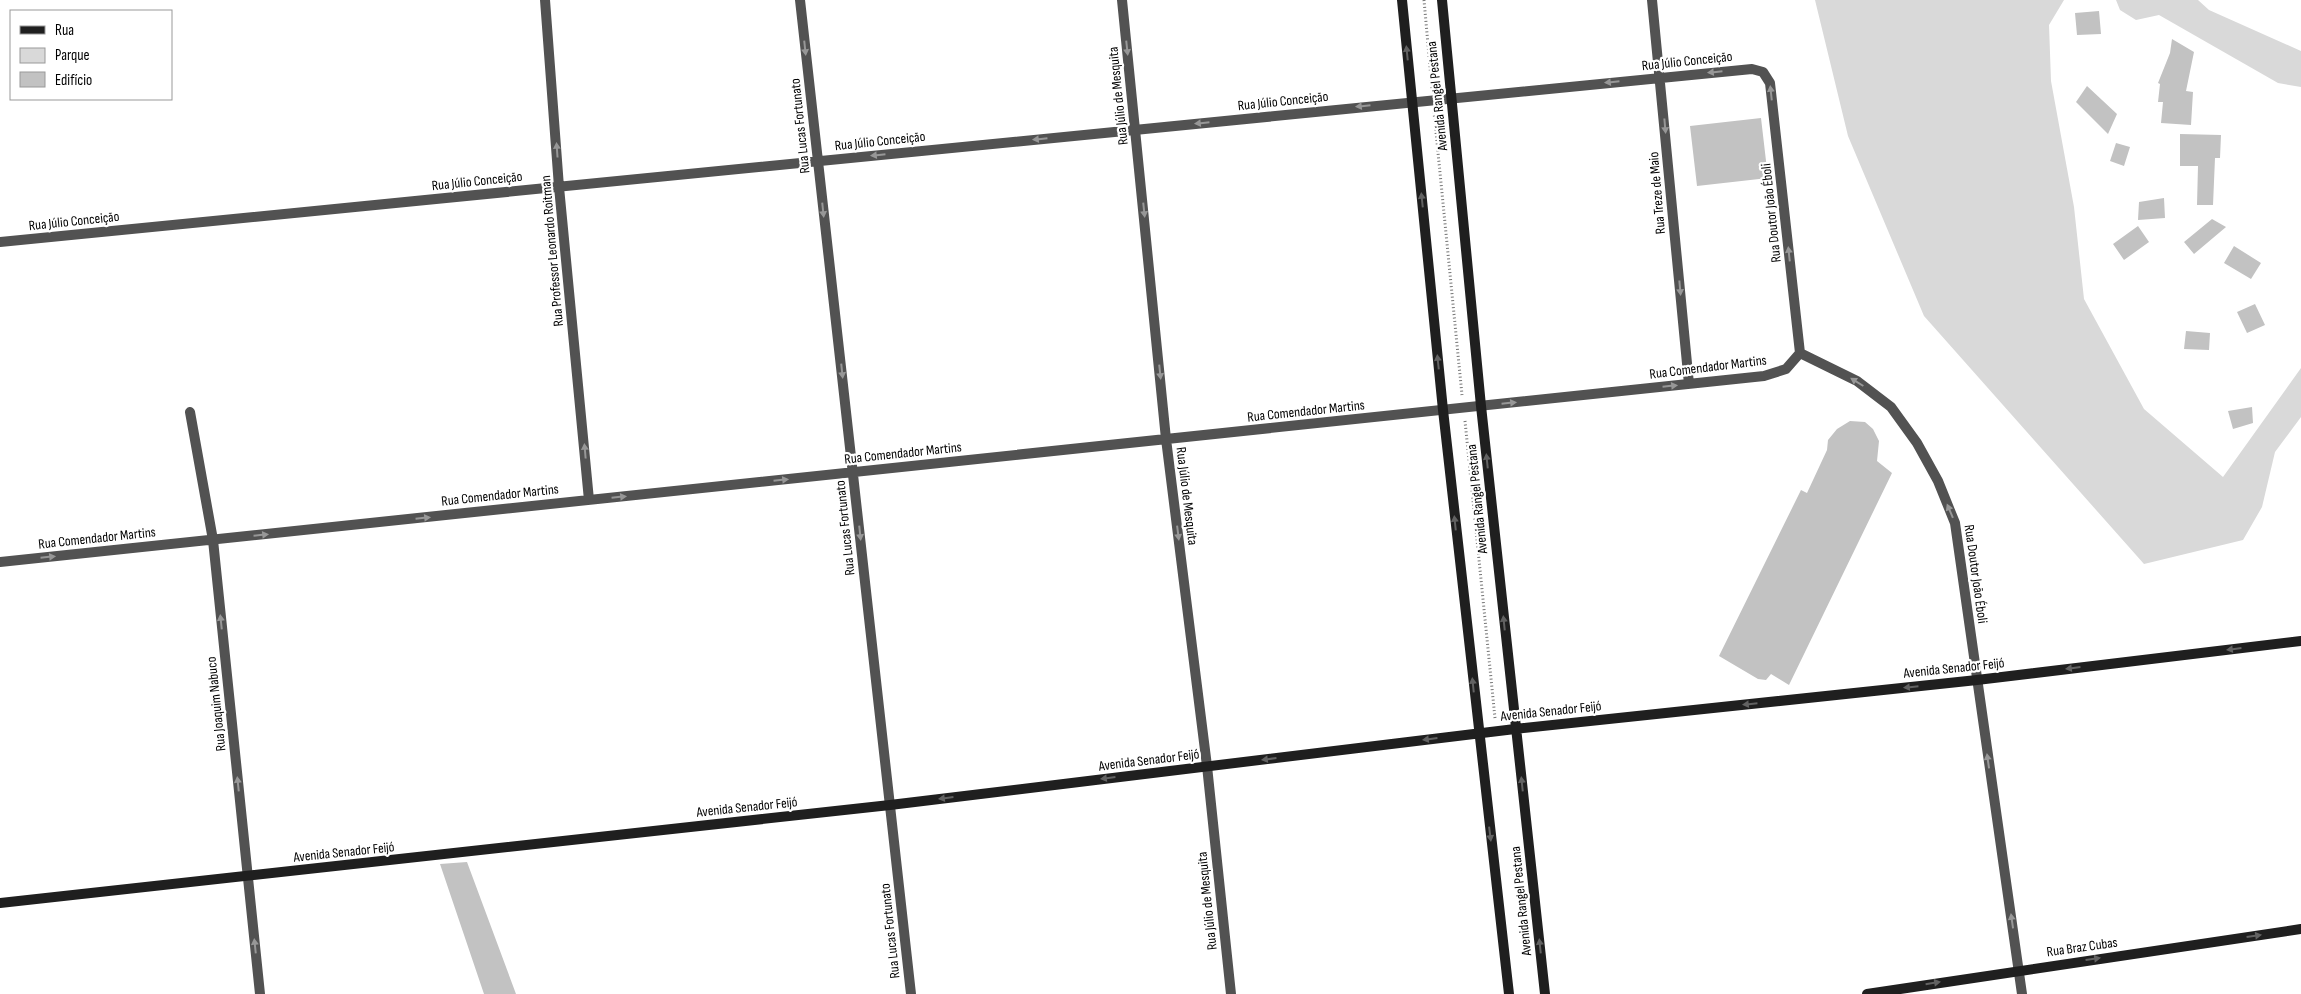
<svg xmlns="http://www.w3.org/2000/svg" width="2301" height="994" font-family="'Sofia Sans Condensed',sans-serif">
  <style>
    .green { fill: #d9d9d9 }
    .building { fill: #c2c2c2 }
    .lines { fill: none; stroke-linecap: round; stroke-linejoin: round }
    .path { stroke: #747474; stroke-width: 3; stroke-dasharray: 1 2.5; stroke-linecap: butt }
    .street { stroke: #525252; stroke-width: 10 }
    .secondary { stroke: #1f1f1f; stroke-width: 10 }
    .oneway { fill: #979797 }
    .oneway2 { fill: #626262 }
    .labels { text-anchor: middle; dominant-baseline: central; stroke-width: 4.5; stroke-linejoin: round; paint-order: stroke }
    .street-label { font-size: 14px; fill: #000; stroke: #fff }
  </style>
  <rect width="100%" height="100%" fill="#fff"/>
  <path class="green" d="M1815,0H2064L2049,25L2051,81L2074,207L2084,299L2144,409L2223,477L2301,368V417L2275,452L2262,507L2243,540L2144,564L1924,316L1848,136Z
    M2116,0H2198L2209,10L2301,51V87L2278,83L2159,15L2136,20L2120,10Z"/>
  <path class="building" d="M2099,11L2101,34L2077,35L2075,13Z
    M2172,39L2194,52L2186,91L2193,92L2191,125L2161,123L2163,102H2158L2160,84L2158,83L2170,53Z
    M2087,86L2117,114L2108,134L2076,102Z
    M1761,118L1768,178L1697,186L1690,126Z
    M2180,134L2221,135L2220,158H2215L2213,205H2197L2198,166H2180Z
    M2116,143L2130,147L2124,166L2110,161Z
    M2164,198L2165,218L2138,220L2139,202Z
    M2212,219L2226,227L2194,254L2184,242Z
    M2138,226L2149,242L2124,260L2113,244Z
    M2234,246L2261,263L2251,279L2224,263Z
    M2255,304L2265,325L2247,333L2237,312Z
    M2186,331L2210,333L2209,350L2184,349Z
    M2252,407L2253,423L2233,429L2228,411Z
    M1850,421L1865,422L1873,429L1879,441L1877,461L1892,473L1789,685L1771,674L1766,680L1758,679L1719,656L1801,490L1807,493L1827,450L1828,440L1837,429Z
    M467,862L516,994H484L440,864Z"/>
  <g class="lines">
    <path class="path" d="M1424,0L1432,89
      M1434,112L1462,395
      M1465,421L1495,718"/>
    <path class="street" d="M545,0L559,187L589,500
      M800,0L911,994
      M1122,0L1166,439L1207,766L1231,994
      M1652,0L1689,384
      M0,242L1752,69L1763,72L1770,83L1800,353L1857,381L1891,407L1917,443L1938,481L1955,523L2022,994
      M190,412L213,540L260,994
      M0,562L1764,376L1786,369L1800,353"/>
    <path class="secondary" d="M1402,0L1443,410L1509,994
      M1442,0L1481,406L1545,994
      M0,903L890,805L1515,729L1977,680L2301,641
      M1867,994L2301,929"/>
  </g>
  <defs><path id="oneway-solid" d="M-6-.8H1V-3.2L6.5 0L1 3.2V.8H-6Z" transform="scale(1.25)"/></defs>
  <g class="oneway">
    <use href="#oneway-solid" transform="translate(805 48) rotate(84)"/>
    <use href="#oneway-solid" transform="translate(1127 48) rotate(84)"/>
    <use href="#oneway-solid" transform="translate(1715 72) rotate(174)"/>
    <use href="#oneway-solid" transform="translate(1612 82) rotate(174)"/>
    <use href="#oneway-solid" transform="translate(1771 93) rotate(-96)"/>
    <use href="#oneway-solid" transform="translate(1363 106) rotate(174)"/>
    <use href="#oneway-solid" transform="translate(1202 123) rotate(174)"/>
    <use href="#oneway-solid" transform="translate(1665 126) rotate(85)"/>
    <use href="#oneway-solid" transform="translate(1040 139) rotate(174)"/>
    <use href="#oneway-solid" transform="translate(557 150) rotate(-94)"/>
    <use href="#oneway-solid" transform="translate(878 155) rotate(174)"/>
    <use href="#oneway-solid" transform="translate(823 210) rotate(84)"/>
    <use href="#oneway-solid" transform="translate(1144 210) rotate(84)"/>
    <use href="#oneway-solid" transform="translate(1789 254) rotate(-96)"/>
    <use href="#oneway-solid" transform="translate(1680 288) rotate(85)"/>
    <use href="#oneway-solid" transform="translate(842 371) rotate(84)"/>
    <use href="#oneway-solid" transform="translate(1160 372) rotate(84)"/>
    <use href="#oneway-solid" transform="translate(1857 382) rotate(-148)"/>
    <use href="#oneway-solid" transform="translate(1670 386) rotate(-6)"/>
    <use href="#oneway-solid" transform="translate(1509 403) rotate(-6)"/>
    <use href="#oneway-solid" transform="translate(585 451) rotate(-95)"/>
    <use href="#oneway-solid" transform="translate(781 480) rotate(-6)"/>
    <use href="#oneway-solid" transform="translate(619 497) rotate(-6)"/>
    <use href="#oneway-solid" transform="translate(1950 511) rotate(-113)"/>
    <use href="#oneway-solid" transform="translate(423 518) rotate(-6)"/>
    <use href="#oneway-solid" transform="translate(860 533) rotate(84)"/>
    <use href="#oneway-solid" transform="translate(1178 533) rotate(83)"/>
    <use href="#oneway-solid" transform="translate(261 535) rotate(-6)"/>
    <use href="#oneway-solid" transform="translate(48 557) rotate(-6)"/>
    <use href="#oneway-solid" transform="translate(221 622) rotate(-96)"/>
    <use href="#oneway-solid" transform="translate(1988 761) rotate(-98)"/>
    <use href="#oneway-solid" transform="translate(238 784) rotate(-96)"/>
    <use href="#oneway-solid" transform="translate(2012 921) rotate(-98)"/>
    <use href="#oneway-solid" transform="translate(255 946) rotate(-96)"/>
  </g>
  <g class="oneway2">
    <use href="#oneway-solid" transform="translate(1407 53) rotate(-96)"/>
    <use href="#oneway-solid" transform="translate(1422 200) rotate(-96)"/>
    <use href="#oneway-solid" transform="translate(1438 362) rotate(-96)"/>
    <use href="#oneway-solid" transform="translate(1487 461) rotate(-96)"/>
    <use href="#oneway-solid" transform="translate(1455 523) rotate(-96)"/>
    <use href="#oneway-solid" transform="translate(1504 623) rotate(-96)"/>
    <use href="#oneway-solid" transform="translate(2234 649) rotate(173)"/>
    <use href="#oneway-solid" transform="translate(2073 668) rotate(173)"/>
    <use href="#oneway-solid" transform="translate(1473 685) rotate(-96)"/>
    <use href="#oneway-solid" transform="translate(1911 687) rotate(174)"/>
    <use href="#oneway-solid" transform="translate(1750 704) rotate(174)"/>
    <use href="#oneway-solid" transform="translate(1430 739) rotate(173)"/>
    <use href="#oneway-solid" transform="translate(1269 759) rotate(173)"/>
    <use href="#oneway-solid" transform="translate(1108 778) rotate(173)"/>
    <use href="#oneway-solid" transform="translate(1522 784) rotate(-96)"/>
    <use href="#oneway-solid" transform="translate(946 798) rotate(173)"/>
    <use href="#oneway-solid" transform="translate(1490 834) rotate(83)"/>
    <use href="#oneway-solid" transform="translate(2254 936) rotate(-8)"/>
    <use href="#oneway-solid" transform="translate(1540 946) rotate(-96)"/>
    <use href="#oneway-solid" transform="translate(2093 959) rotate(-8)"/>
    <use href="#oneway-solid" transform="translate(1933 983) rotate(-9)"/>
  </g>
  <g class="labels">
    <g class="street-label">
      <text transform="translate(1687 61) rotate(-6)">Rua Júlio Conceição</text>
      <text transform="translate(1118 96) rotate(-96)">Rua Júlio de Mesquita</text>
      <text transform="translate(1437 96) rotate(-96)">Avenida Rangel Pestana</text>
      <text transform="translate(1283 101) rotate(-6)">Rua Júlio Conceição</text>
      <text transform="translate(800 126) rotate(-96)">Rua Lucas Fortunato</text>
      <text transform="translate(880 141) rotate(-6)">Rua Júlio Conceição</text>
      <text transform="translate(477 181) rotate(-6)">Rua Júlio Conceição</text>
      <text transform="translate(1657 193) rotate(-95)">Rua Treze de Maio</text>
      <text transform="translate(1771 213) rotate(-96)">Rua Doutor João Éboli</text>
      <text transform="translate(74 221) rotate(-6)">Rua Júlio Conceição</text>
      <text transform="translate(552 251) rotate(-95)">Rua Professor Leonardo Roitman</text>
      <text transform="translate(1708 367) rotate(-7)">Rua Comendador Martins</text>
      <text transform="translate(1306 411) rotate(-6)">Rua Comendador Martins</text>
      <text transform="translate(903 453) rotate(-6)">Rua Comendador Martins</text>
      <text transform="translate(500 495) rotate(-6)">Rua Comendador Martins</text>
      <text transform="translate(1187 496) rotate(83)">Rua Júlio de Mesquita</text>
      <text transform="translate(1477 499) rotate(-96)">Avenida Rangel Pestana</text>
      <text transform="translate(845 528) rotate(-96)">Rua Lucas Fortunato</text>
      <text transform="translate(97 538) rotate(-6)">Rua Comendador Martins</text>
      <text transform="translate(1976 574) rotate(82)">Rua Doutor João Éboli</text>
      <text transform="translate(1954 668) rotate(-6)">Avenida Senador Feijó</text>
      <text transform="translate(216 704) rotate(-96)">Rua Joaquim Nabuco</text>
      <text transform="translate(1551 711) rotate(-6)">Avenida Senador Feijó</text>
      <text transform="translate(1149 760) rotate(-7)">Avenida Senador Feijó</text>
      <text transform="translate(747 807) rotate(-6)">Avenida Senador Feijó</text>
      <text transform="translate(344 852) rotate(-6)">Avenida Senador Feijó</text>
      <text transform="translate(1207 901) rotate(-96)">Rua Júlio de Mesquita</text>
      <text transform="translate(1521 901) rotate(-96)">Avenida Rangel Pestana</text>
      <text transform="translate(890 931) rotate(-96)">Rua Lucas Fortunato</text>
      <text transform="translate(2082 947) rotate(-8)">Rua Braz Cubas</text>
    </g>
  </g>
  <rect x="10" y="10" width="162" height="90" fill="#ffffff" stroke="#999999"/>
  <rect x="20" y="26" width="25" height="8" fill="#1f1f1f" stroke="#999999"/>
  <text x="55" y="35" font-size="15" fill="#000000">Rua</text>
  <rect x="20" y="48" width="25" height="15" fill="#d9d9d9" stroke="#999999"/>
  <text x="55" y="60" font-size="15" fill="#000000">Parque</text>
  <rect x="20" y="72" width="25" height="15" fill="#c2c2c2" stroke="#999999"/>
  <text x="55" y="85" font-size="15" fill="#000000">Edifício</text>
</svg>
